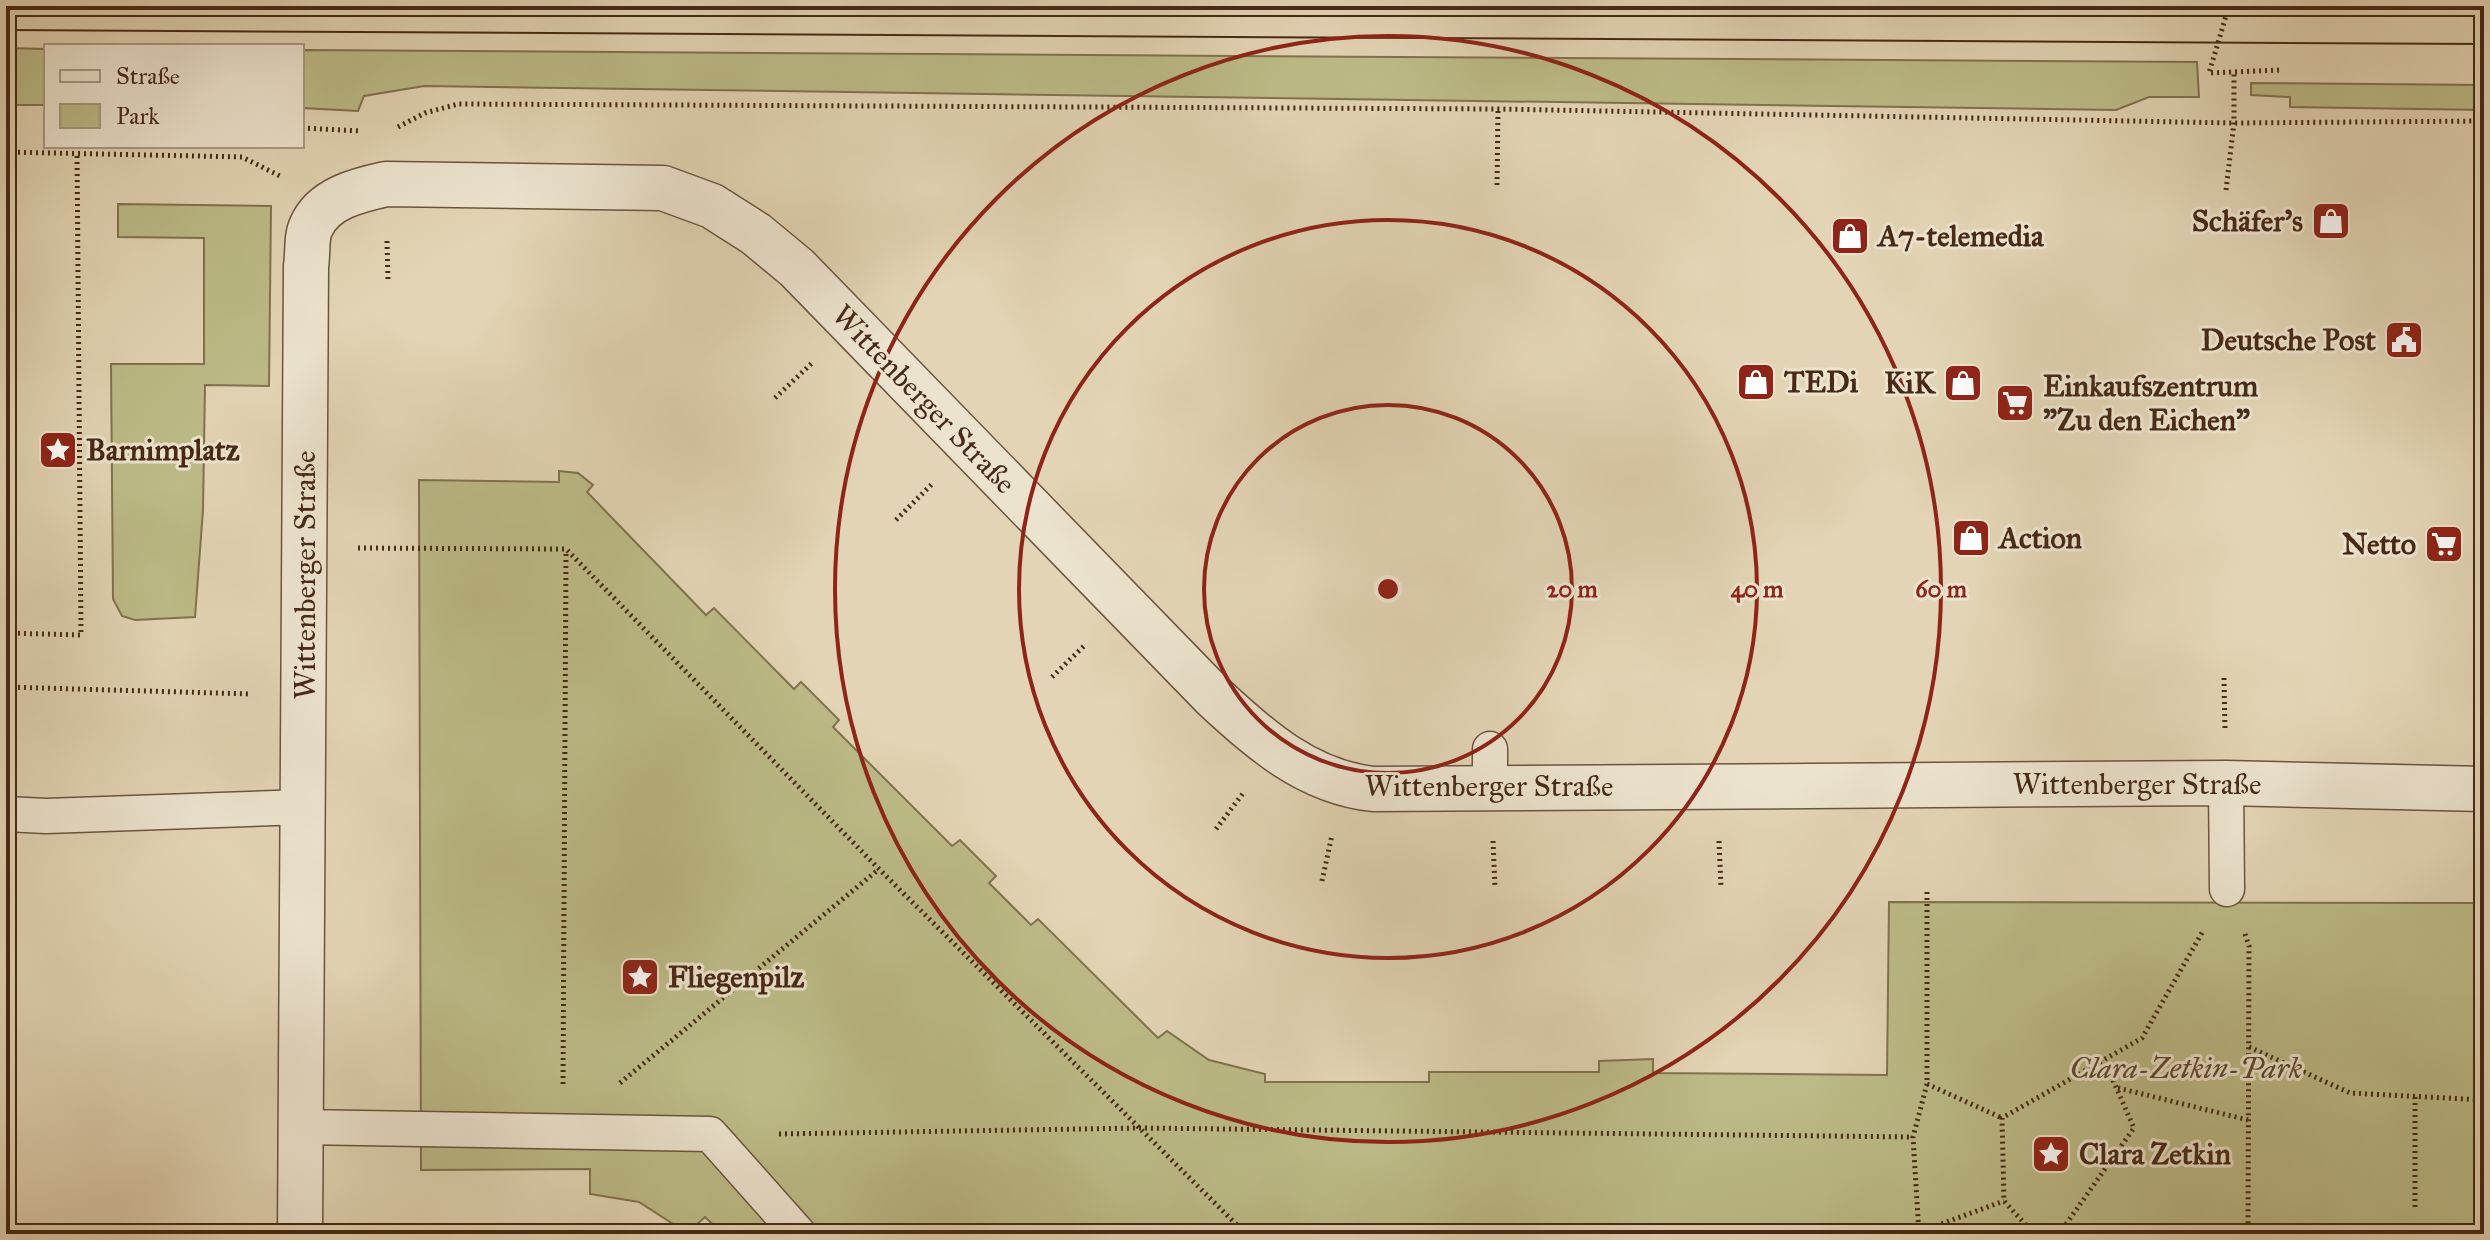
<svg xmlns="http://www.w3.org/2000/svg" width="2490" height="1240" font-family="'IM FELL Great Primer',serif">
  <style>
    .green { fill: #bcbb87; stroke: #82724e; stroke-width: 2 }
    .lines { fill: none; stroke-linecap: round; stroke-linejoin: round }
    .lane-casing { stroke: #6e543e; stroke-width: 37 }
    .street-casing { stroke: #6e543e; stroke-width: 47 }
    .path { stroke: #472916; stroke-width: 5; stroke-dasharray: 2 4; stroke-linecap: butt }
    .lane { stroke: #ece3ce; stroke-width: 34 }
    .street { stroke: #ece3ce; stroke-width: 44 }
    .tram { stroke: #472916; stroke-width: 2 }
    .ring { fill: none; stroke: #8f2418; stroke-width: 4 }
    .labels { text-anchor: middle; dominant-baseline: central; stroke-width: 6; stroke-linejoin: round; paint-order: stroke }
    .poi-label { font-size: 30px; font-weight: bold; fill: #472916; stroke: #ece3ce; text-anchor: start }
    .street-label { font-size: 30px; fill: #472916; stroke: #ece3ce }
    .park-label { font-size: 30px; font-style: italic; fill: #5e462d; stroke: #ece3ce }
    .centre { fill: #8f2418; stroke: #ece3ce; stroke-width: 4 }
    .ring-label { font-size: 24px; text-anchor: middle; font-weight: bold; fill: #8f2418; stroke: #ece3ce; stroke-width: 6; stroke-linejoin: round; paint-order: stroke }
  </style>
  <rect width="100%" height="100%" fill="#e2d4b4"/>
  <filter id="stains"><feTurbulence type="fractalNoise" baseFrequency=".0025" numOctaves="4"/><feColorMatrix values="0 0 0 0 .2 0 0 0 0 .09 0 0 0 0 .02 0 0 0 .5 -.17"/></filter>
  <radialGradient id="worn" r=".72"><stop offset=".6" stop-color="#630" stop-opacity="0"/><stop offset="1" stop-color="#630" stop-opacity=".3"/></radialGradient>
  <path class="green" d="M6,48L46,49V105H6Z
    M302,50L2197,62L2199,97H2149L2116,110L424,86L364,96L358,111L302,108Z
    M2251,83L2484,85V110L2290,107V97L2251,95Z
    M118,204L271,206L269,386L205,385L203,510L195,617L135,620L122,616L113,599L111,364H204V238L118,237Z
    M559,471L578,473L593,485L587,492L706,615L714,608L794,689L801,682L839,720L833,727L952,846L960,840L996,876L989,883L1031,925L1038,919L1158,1038L1167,1031L1209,1060L1265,1074V1082H1429V1072H1599V1061L1653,1059V1073L1887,1075L1889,902L2484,903V1234H723L705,1217L687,1233L639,1202L590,1194V1169L421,1170L419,480L559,482Z"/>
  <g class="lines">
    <defs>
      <path id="lane" d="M2226,783L2227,889
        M1490,786V749
        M6,814L46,816L303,807
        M301,1127L710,1134L799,1234"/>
      <path id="street" d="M300,1234L306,266C308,255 306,237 311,227C323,198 359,190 386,184L663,188L712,206L756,234L797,268L1214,697C1260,740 1308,782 1373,789L2226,783L2484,789"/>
    </defs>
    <use href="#lane" class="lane-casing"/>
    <use href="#street" class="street-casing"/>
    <path class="path" d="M2229,6L2209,73L2282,70
      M398,127L425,113L458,104L1498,109L2234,123L2484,121
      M302,128L361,131
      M6,152L242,157L280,176
      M1497,185L1498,109
      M2226,190L2234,123V72
      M387,241L388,280
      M775,398L812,363
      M896,520L932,484
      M358,548L566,549L879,869L1246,1234
      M6,633L81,635L77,153
      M1052,677L1086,644
      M2224,678L2225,729
      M6,687L251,694
      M1216,829L1244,792
      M1493,841L1495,888
      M1719,841L1721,888
      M1322,881L1332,835
      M2245,934L2249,946L2248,1234
      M2249,1047L2350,1093L2484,1100
      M620,1083L879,869
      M563,1084L566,550
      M1927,1084L2002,1118
      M2118,1088L2248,1120
      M2415,1097V1208
      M779,1134L1139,1128L1913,1137
      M1919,1232L2004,1201
      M1919,1234L1913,1137L1927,1084V889
      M2034,1234L2004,1201L2002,1118L2142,1038L2203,931
      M2059,1234L2134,1128L2104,1060"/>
    <use href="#lane" class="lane"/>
    <use href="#street" class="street"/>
    <path class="tram" d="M1890,6L2484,8
      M6,30L2484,44"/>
  </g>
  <g class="ring">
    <circle cx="1388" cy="589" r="184"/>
    <circle cx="1388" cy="589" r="369"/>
    <circle cx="1388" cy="589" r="553"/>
  </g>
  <defs>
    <symbol id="shop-square" viewBox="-11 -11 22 22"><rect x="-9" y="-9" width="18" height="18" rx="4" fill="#8f2418" stroke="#ece3ce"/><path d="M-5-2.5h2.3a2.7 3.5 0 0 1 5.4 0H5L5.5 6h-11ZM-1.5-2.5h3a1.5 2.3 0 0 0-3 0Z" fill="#fff"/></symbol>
    <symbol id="civic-square" viewBox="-11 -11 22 22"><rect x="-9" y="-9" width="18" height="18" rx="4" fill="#8f2418" stroke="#ece3ce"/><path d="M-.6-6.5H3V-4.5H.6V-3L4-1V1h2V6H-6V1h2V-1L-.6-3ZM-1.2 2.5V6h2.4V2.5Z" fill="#fff"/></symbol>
    <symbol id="supermarket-square" viewBox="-11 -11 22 22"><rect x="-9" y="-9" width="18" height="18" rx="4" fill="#8f2418" stroke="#ece3ce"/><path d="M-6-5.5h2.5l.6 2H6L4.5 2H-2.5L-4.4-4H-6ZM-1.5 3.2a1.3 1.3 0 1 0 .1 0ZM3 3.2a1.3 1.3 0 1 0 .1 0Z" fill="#fff"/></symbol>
    <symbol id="sight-square" viewBox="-11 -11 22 22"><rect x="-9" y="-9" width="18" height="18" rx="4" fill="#8f2418" stroke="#ece3ce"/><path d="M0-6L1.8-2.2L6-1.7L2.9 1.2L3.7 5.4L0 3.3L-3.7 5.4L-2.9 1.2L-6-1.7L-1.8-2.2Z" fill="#fff"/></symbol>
  </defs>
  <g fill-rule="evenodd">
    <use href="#shop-square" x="2309" y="199" width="44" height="44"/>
    <use href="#shop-square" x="1828" y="214" width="44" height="44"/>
    <use href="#civic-square" x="2382" y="318" width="44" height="44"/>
    <use href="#shop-square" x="1734" y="360" width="44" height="44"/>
    <use href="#shop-square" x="1941" y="361" width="44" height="44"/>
    <use href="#supermarket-square" x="1993" y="381" width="44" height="44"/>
    <use href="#sight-square" x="36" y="428" width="44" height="44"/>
    <use href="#shop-square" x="1949" y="516" width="44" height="44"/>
    <use href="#supermarket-square" x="2422" y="522" width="44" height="44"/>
    <use href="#sight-square" x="618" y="955" width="44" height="44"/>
    <use href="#sight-square" x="2029" y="1132" width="44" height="44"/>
  </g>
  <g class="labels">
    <g class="poi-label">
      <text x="2303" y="221" text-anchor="end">Schäfer's</text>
      <text x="1878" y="236">A7-telemedia</text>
      <text x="2376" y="340" text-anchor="end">Deutsche Post</text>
      <text x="1784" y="382">TEDi</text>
      <text x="1935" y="383" text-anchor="end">KiK</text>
      <text x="2043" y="386">Einkaufszentrum<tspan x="2043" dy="34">"Zu den Eichen"</tspan></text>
      <text x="86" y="450">Barnimplatz</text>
      <text x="1999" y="538">Action</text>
      <text x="2416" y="544" text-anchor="end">Netto</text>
      <text x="668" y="977">Fliegenpilz</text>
      <text x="2079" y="1154">Clara Zetkin</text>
    </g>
    <g class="street-label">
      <text transform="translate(924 399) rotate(46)">Wittenberger Straße</text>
      <text transform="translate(305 575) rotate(-90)">Wittenberger Straße</text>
      <text x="2137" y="784">Wittenberger Straße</text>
      <text x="1489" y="786">Wittenberger Straße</text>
    </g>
    <g class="park-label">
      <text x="2186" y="1068">Clara-Zetkin-Park</text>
    </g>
  </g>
  <circle cx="1388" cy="589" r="12" class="centre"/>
  <g class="ring-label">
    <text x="1572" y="597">20 m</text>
    <text x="1757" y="597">40 m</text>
    <text x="1941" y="597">60 m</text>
  </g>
  <rect width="2490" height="1240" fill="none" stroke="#e2d4b4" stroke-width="32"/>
  <rect x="8" y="8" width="2474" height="1224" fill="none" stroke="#472916" stroke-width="4"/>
  <rect x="16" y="16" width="2458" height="1208" fill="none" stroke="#472916" stroke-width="2"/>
  <rect x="44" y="44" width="260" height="104" fill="#ece3ce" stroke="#aa9984" stroke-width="2"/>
  <rect x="60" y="70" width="40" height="12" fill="#ece3ce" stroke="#aa9984" stroke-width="2"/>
  <text x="116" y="84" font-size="24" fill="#472916">Straße</text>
  <rect x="60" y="104" width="40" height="24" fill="#bcbb87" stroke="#aa9984" stroke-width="2"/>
  <text x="116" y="124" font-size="24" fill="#472916">Park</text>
  <rect width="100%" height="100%" filter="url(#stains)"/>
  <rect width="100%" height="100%" fill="url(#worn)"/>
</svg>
